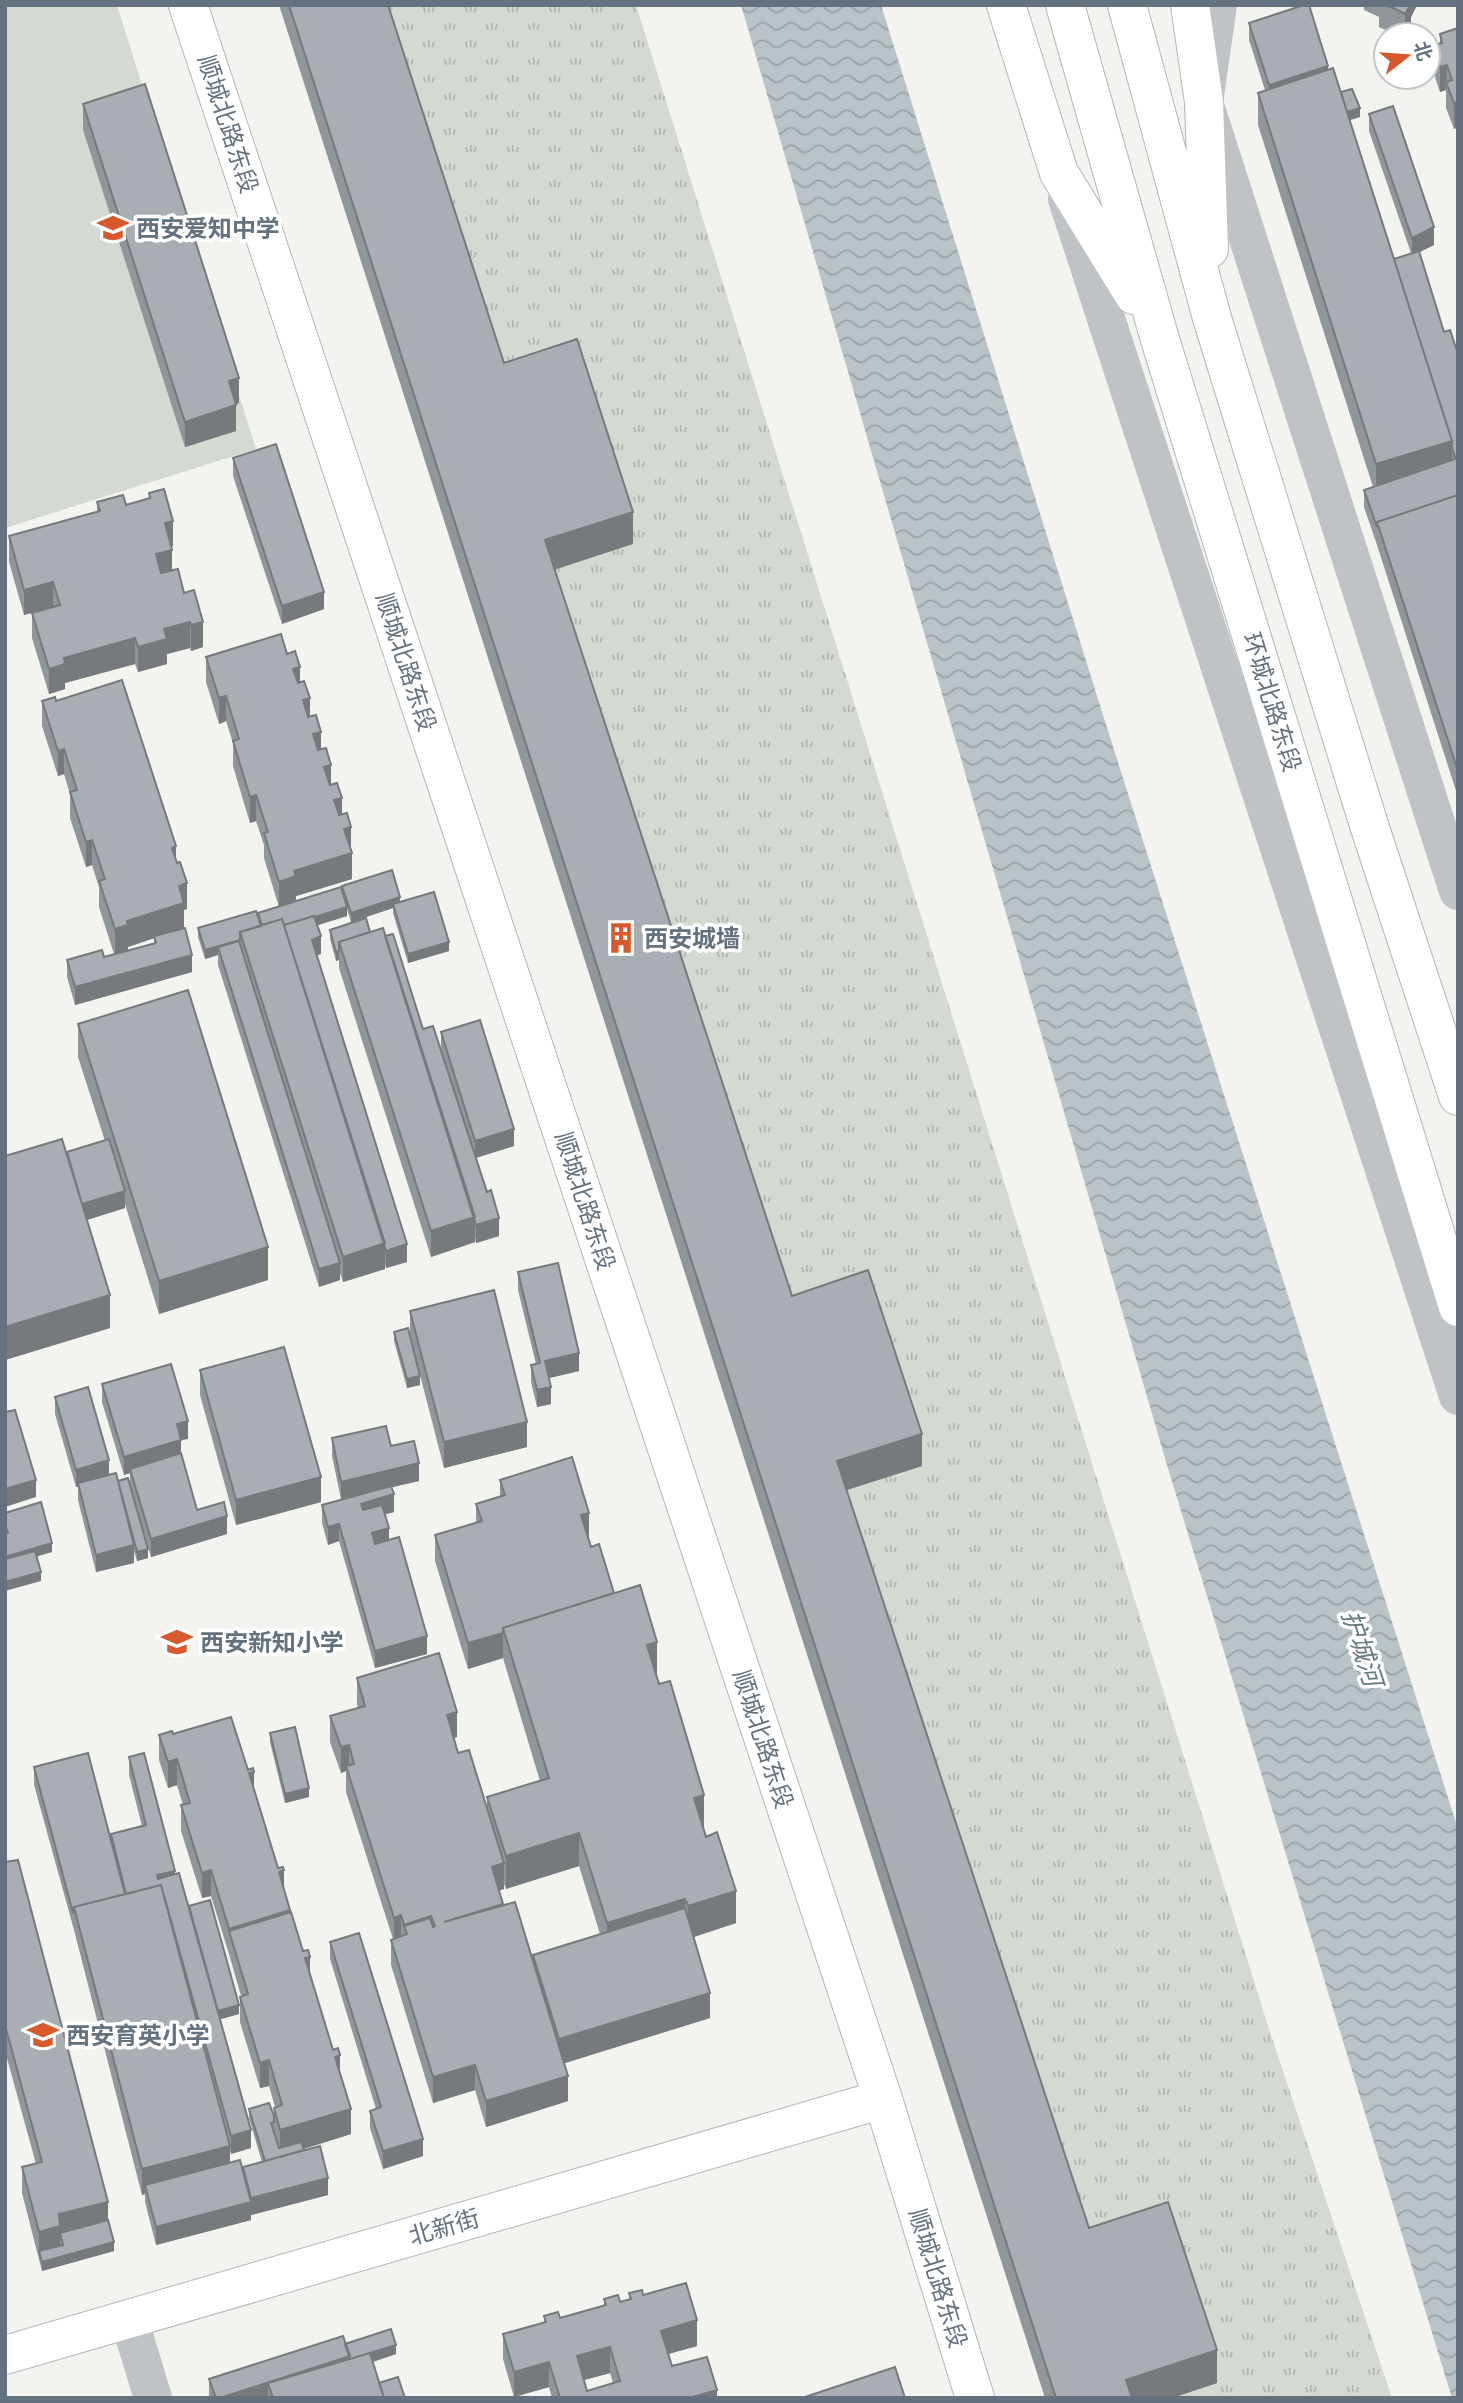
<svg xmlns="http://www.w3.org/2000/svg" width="1463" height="2403" font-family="'DM Sans','Noto Sans SC',sans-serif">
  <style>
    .grass { fill: #d4dad1 }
    .park { fill: url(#park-tufts) }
    .water { fill: url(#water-waves) }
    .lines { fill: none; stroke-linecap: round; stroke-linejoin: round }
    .secondary-casing { stroke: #b2b6ba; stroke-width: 40 }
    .primary-casing { stroke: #b2b6b9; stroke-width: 40 }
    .street { stroke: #bfc3c6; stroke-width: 38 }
    .secondary { stroke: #fff; stroke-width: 38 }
    .primary { stroke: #fff; stroke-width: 38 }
    .wall { fill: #90969a; fill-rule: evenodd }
    .shaded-wall { fill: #767a7d }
    .building { fill: #a8aeb3; stroke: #767a7d; stroke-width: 2; fill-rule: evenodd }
    .labels { text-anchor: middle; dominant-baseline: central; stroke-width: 7; stroke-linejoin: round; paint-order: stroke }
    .street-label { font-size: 24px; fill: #64727f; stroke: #fff }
    .poi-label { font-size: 24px; font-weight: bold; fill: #64727f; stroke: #fff; text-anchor: start }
    .water-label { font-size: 26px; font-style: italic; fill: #657a83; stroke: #fff }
  </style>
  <defs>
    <pattern id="park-tufts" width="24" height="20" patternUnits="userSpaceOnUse" patternTransform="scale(1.75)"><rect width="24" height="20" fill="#d4dad1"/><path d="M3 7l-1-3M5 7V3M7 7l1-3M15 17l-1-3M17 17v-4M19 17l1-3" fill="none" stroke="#b0b5af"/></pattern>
    <pattern id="water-waves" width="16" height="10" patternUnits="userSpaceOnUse" patternTransform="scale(1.75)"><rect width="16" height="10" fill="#b9c3c8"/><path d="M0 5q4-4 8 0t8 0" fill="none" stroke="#9aa3a8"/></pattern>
  </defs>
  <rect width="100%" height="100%" fill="#f3f4f0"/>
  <path class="grass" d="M5,5H117L256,449L5,528Z"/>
  <path class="park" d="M378,5H636L1269,2029L1392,2398H1172L1216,2383L1089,2260L837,1493L922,1466L792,1328L545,573L633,544L504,396Z"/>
  <path class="water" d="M741,5H881L1108,731L1458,1829V2398H1452L1167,1465Z"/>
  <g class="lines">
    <defs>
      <path id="secondary" d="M188,5L883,2099L975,2398
        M5,2355L883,2099"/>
      <path id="primary" d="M1006,5L1059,173L1134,295
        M1065,5L1159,336L1458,1307
        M1127,5L1212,318L1369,825L1458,1096
        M1190,5L1204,102L1209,249"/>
    </defs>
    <use href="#secondary" class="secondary-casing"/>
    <use href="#primary" class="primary-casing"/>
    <path class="street" d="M1218,5L1204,102L1458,891
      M1067,199L1458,1396
      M129,2319L153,2398"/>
    <use href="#secondary" class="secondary"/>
    <use href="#primary" class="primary"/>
  </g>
  <path class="wall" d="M279,5H388L504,363L633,544L554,569L792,1296L922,1466L847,1490L1089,2228L1217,2383L1172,2398H1045Z
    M1364,5H1417L1411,17V27L1408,35H1396L1379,27V17L1364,10Z
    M1249,23L1328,70L1341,92L1360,117L1350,120L1394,259L1411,253L1369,131V114L1434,245L1419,252L1444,332L1458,354V797L1377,545L1364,507V490L1373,487L1258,125V93L1265,90L1249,40Z
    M1458,28V127L1454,129L1446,108V90L1440,92L1433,71V45L1440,43V34Z
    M83,104L239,403L236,404V431L185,447L83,130Z
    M233,458L324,609L282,624L233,476Z
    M149,493L173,546L171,547L172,570L184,593L203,647L191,651L190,648L167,654V664L138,672L135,664L65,683V689L49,694L32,638V613L24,615L9,562V536L97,512V502L126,505L149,498Z
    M287,654L300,682L331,785L342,814L351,852L352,879L296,896V901L342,891V886L400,902L449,951L408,963L393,913V908L351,922L347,909V916L318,925L321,954L317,955L407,1262L386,1268L385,1264V1269L343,1282L340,1273V1280L319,1287L218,965V955L205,959L198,937V928L258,918V913L279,907L264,858V845L256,821L250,823L233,766V743L226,721L219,724L206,682V657Z
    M42,701H56L176,860L187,909L184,910V928L192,972L75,1005L67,977V960L104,957L114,954L99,907V887L92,865L86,867L70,818V794L64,774L58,776L42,726ZM154,938V943L128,950V947Z
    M330,930L370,932L385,936L423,1029L441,1049V1032L514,1146L476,1158L499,1236L476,1243L475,1237V1242L431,1257L339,968V960L336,961L330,939Z
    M78,1024L268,1280L159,1314L125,1204V1208L87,1220L110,1328L5,1360V1156L67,1152L105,1141L78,1057Z
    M518,1272L579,1371L549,1378L551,1404L537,1407L531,1382V1365L536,1364L518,1290Z
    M410,1311L527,1447L444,1468L410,1336Z
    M394,1332L420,1385L407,1388L394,1341Z
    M200,1370L321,1502L236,1525L200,1395Z
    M102,1384L188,1439L181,1440V1456L197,1510L227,1534L151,1557L143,1529L148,1558L137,1561L134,1551V1563L96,1572L78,1500V1487H76L55,1414V1397L109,1475L118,1481L130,1483V1473L124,1475L102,1402Z
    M332,1438L391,1446L419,1481L392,1487L394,1512L385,1514L389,1540L427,1654L375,1668L339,1541L328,1545L322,1523V1505L341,1499L332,1456Z
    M500,1480L589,1538L588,1539L591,1547L614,1593L657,1674H656L704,1828H703L736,1923L693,1937L710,2018L564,2063L568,2101L486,2127L475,2090L433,2103L391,1965V1940L393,1939L346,1792V1771L341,1773L330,1742V1716L358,1708L357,1704V1678L457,1737L454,1738L458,1753L487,1808V1797L540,1781L503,1658L468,1669L435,1561V1535L476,1523V1504L500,1497ZM579,1866L600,1934L533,1955V1960L503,1905L499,1890L504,1889V1884L506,1889Z
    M270,1733L309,1797L285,1803L270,1742Z
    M173,1734L254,1790L340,2073L351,2134L304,2149L328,2195L251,2215V2214V2220L156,2245L145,2202V2194L142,2195L74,1930L34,1785V1767L111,1841V1834L142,1826L129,1775V1757L175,1875L239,2014L220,2019L251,2148L231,2154L230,2151V2163L243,2174V2167L262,2162L249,2118V2109L274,2116V2108L275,2107L269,2086L260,2088L240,2022V1997L241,1996L229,1954L211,1896L202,1898L181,1831V1805H183L177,1785L168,1788L159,1760V1735Z
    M5,1862L108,2221L114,2251L42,2271L22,2193V2167L36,2164L5,2051Z
    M330,1942L423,2156L383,2169L370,2128V2111L376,2109L330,1959Z
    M629,2293L643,2295L697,2346L668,2354L672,2366L717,2398H552L549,2387L514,2397L503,2359V2334L544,2322V2316L560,2318L604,2306V2299L620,2302L629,2299ZM610,2373L613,2383L587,2391L584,2380Z
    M345,2344L396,2354L373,2362L379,2383L405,2398H209V2379Z"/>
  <path class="shaded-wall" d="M1407,5H1417L1411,17V27L1408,35H1405V14Z
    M1447,65L1446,90L1440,92V67Z
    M1328,66V84L1269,102V85Z
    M1458,102V127L1454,129V103Z
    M1360,108V117L1346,121V112Z
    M1434,227V245L1412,256V238Z
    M239,378V403L229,407V381Z
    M236,405V431L185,447V422Z
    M1452,441V473L1376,497V464Z
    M633,512V544L545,573V540Z
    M173,521V546L165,549V523Z
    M172,550V576L156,580V554Z
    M53,582V607L24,615V590Z
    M324,592V609L282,624V606Z
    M190,622V648L167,654V664L138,672V647L164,629Z
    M203,622V647L191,651V625Z
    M135,638V664L65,683V689L49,694V669L64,658Z
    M300,667V692L293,669Z
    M226,696V721L219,724V698Z
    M310,698V723L303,700Z
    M321,732V757L313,734Z
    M64,749V774L58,776V751Z
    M331,765V790L324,767Z
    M256,795V821L250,823V797Z
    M342,798V823L334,800Z
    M351,827V852L344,829Z
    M92,840V865L86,867V842Z
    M176,846V872L172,848Z
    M352,853V879L296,896V902L279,907V882L294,871Z
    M187,883V909L184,910V928L128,947V951L115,955V929L179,886Z
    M400,897V906L393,904V908L351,922V913Z
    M347,907V916L286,935L284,927Z
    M321,936V954L312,957V940Z
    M240,940V949L218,947V955L205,959V950Z
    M449,942V951L408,963V954Z
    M339,951V960L336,961V952Z
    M192,955V972L75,1005V987Z
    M514,1129V1146L475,1158V1141Z
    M125,1191V1208L80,1222V1205Z
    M475,1217V1242L431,1257V1231Z
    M499,1218V1236L476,1243V1225Z
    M385,1243V1269L343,1282V1257Z
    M407,1244V1262L386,1268V1251Z
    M268,1247V1280L159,1314V1281Z
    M340,1263V1280L319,1287V1269Z
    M110,1295V1328L5,1360V1327Z
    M579,1353V1371L545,1379V1361Z
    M420,1376V1385L407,1388V1379Z
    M551,1387V1404L537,1407V1390Z
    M188,1421V1439L181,1440V1458L130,1469V1473L124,1475V1457L177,1424Z
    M527,1422V1447L444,1468V1442Z
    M922,1434V1466L837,1493V1461Z
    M109,1460V1478L78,1483V1487H76V1470Z
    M419,1463V1481L341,1499V1482Z
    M321,1477V1502L236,1525V1500Z
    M36,1480V1497L5,1507V1489Z
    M394,1494V1512L361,1521V1504Z
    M589,1513V1538L581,1541V1515Z
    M227,1516V1534L151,1557V1539Z
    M339,1524V1541L328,1545V1527Z
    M389,1528V1546L372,1550V1533Z
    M52,1543V1552L5,1566V1557Z
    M134,1545V1563L96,1572V1555Z
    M148,1549V1558L137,1561V1552Z
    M41,1572V1581L5,1591V1582Z
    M503,1633V1658L468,1669V1643Z
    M427,1636V1654L375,1668V1651Z
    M657,1642V1674L647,1677V1645Z
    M457,1712V1737L447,1740V1715Z
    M349,1745V1770L346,1766V1771L341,1773V1747Z
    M177,1759V1785L168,1788V1762Z
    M254,1772V1797L249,1773Z
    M309,1788V1797L285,1803V1794Z
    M704,1795V1828L694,1831V1798Z
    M579,1833V1866L506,1889V1856Z
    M504,1863V1889L492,1893V1867Z
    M211,1870V1896L202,1898V1873Z
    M284,1870V1896L279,1872Z
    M175,1871V1889L161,1892L157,1875Z
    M736,1891V1923L688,1939V1906Z
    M685,1899V1932L607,1956V1923Z
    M290,1910V1935L229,1931V1954V1929Z
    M401,1915V1941L394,1943V1918Z
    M431,1916V1941L407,1934L404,1926V1950V1925Z
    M310,1957V1982L305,1958Z
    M710,1993V2018L559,2065V2039Z
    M239,2005V2014L218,2020V2011Z
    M340,2055V2081L335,2057Z
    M269,2060V2086L260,2088V2063Z
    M475,2065V2090L433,2103V2077Z
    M568,2076V2101L486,2127V2101Z
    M351,2109V2134L280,2156V2130Z
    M251,2130V2148L231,2154V2136Z
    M423,2139V2156L383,2169V2151Z
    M230,2146V2172L145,2185V2194L142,2195V2169Z
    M328,2178V2195L251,2215V2198Z
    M108,2202V2227L60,2233V2251L39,2254V2232L59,2214Z
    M251,2202V2220L156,2245V2227Z
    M114,2242V2251L42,2271V2262Z
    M697,2320V2346L661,2356V2331Z
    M396,2345V2354L350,2369L268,2383V2398H220L350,2356Z
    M610,2347V2373L577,2382V2356Z
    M1217,2350V2383L1172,2398H1126V2380Z
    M549,2362V2387L514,2397V2372Z
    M717,2390V2398H689Z"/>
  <path class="building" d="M289,5H388L504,363L577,339L633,512L545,540L792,1296L868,1270L922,1434L837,1461L1089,2228L1168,2202L1217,2350L1126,2380L1132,2398H1056Z
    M1304,5H1309L1328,66L1269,85L1249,23Z
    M1387,5H1410L1405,14Z
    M1458,28V102L1454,103L1446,82L1452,80L1447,65L1440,67L1433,45L1442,43L1440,34Z
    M1333,68L1452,441L1376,464L1258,93Z
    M145,84L239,378L229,381L236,405L185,422L83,104Z
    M1352,89L1360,108L1347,112L1341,92Z
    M1393,106L1434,227L1412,238L1369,114Z
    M1419,251L1444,332L1450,330L1458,354V456L1455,457L1452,448V441L1394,259Z
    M276,444L324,592L282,606L233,458Z
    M1458,458V495L1377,522V527L1364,490Z
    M164,489L173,521L165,523L172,550L156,554L161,573L178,569L184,593L194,590L203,622L191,625L190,622L164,629L167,639L138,647L135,638L64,658L65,664L49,669L32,613L60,605L53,582L24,590L9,536L100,511L97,502L123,495L126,505L150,498L149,493Z
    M1458,495V771L1377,522Z
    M281,634L287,654L295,651L300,667L293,669L298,683L304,681L310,698L303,700L308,717L316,715L321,732L313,734L318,750L326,748L331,765L324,767L330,785L337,783L342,798L334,800L339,815L347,813L351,827L344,829L352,853L294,871L296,876L279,882L264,833L268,832L256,795L250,797L233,741L239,739L226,696L219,698L206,657Z
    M122,680L176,846L172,848L177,863L180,862L187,883L179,886L184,903L127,921L128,925L115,929L99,881L105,879L92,840L86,842L70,792L77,790L64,749L58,751L42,701L55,697L56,701Z
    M392,870L400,897L351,913L342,886Z
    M341,887L347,907L315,917L314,916L284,925L282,919L262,925L258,913Z
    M434,892L449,942L408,954L393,904Z
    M256,911L261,926L240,932V940L205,950L198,928Z
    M314,916L321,936L312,940L407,1244L386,1251L284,925Z
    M366,918L370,932L339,942V951L336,952L330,930Z
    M282,919L385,1243L343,1257L240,932Z
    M185,928L192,955L75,987L67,960L102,950L104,957L156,943L154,936Z
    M383,928L475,1217L431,1231L339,942Z
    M393,934L423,1029L433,1026L487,1192L491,1190L499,1218L476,1225L385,936Z
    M239,941L340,1263L319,1269L218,947Z
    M188,990L268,1247L159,1281L78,1024Z
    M480,1020L514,1129L475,1141L441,1032Z
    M62,1139L110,1295L5,1327V1156Z
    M109,1139L125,1191L82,1204L67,1152Z
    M558,1263L579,1353L545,1361L551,1387L537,1390L531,1365L540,1363L518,1272Z
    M494,1290L527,1422L444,1442L410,1311Z
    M408,1328L420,1376L407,1379L394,1332Z
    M284,1347L321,1477L236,1500L200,1370Z
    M171,1364L188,1421L177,1424L181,1440L124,1457L102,1384Z
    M88,1387L109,1460L76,1470L55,1397Z
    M15,1410L36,1480L5,1489V1412Z
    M386,1426L391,1446L414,1441L419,1463L341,1482L332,1438Z
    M181,1453L197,1510L224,1502L227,1516L151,1539L130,1469Z
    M572,1457L589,1513L581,1515L591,1547L599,1544L614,1593L503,1628V1633L468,1643L435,1535L482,1521L476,1504L505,1495L500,1480Z
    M116,1473L134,1545L96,1555L78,1483Z
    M128,1478L148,1549L137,1552L118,1481Z
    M391,1486L394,1494L361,1504L363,1510L382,1505L389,1528L372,1533L375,1544L399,1537L427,1636L375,1651L339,1524L328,1527L322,1505Z
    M41,1502L52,1543L5,1557V1534L8,1533L5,1523V1513Z
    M35,1551L41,1572L5,1582V1559Z
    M640,1585L657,1642L647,1645L659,1684L670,1681L704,1795L694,1798L706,1837L717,1832L736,1891L688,1906L685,1899L607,1923L579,1833L506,1856L487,1797L549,1778L503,1628Z
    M439,1653L457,1712L447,1715L458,1753L469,1750L504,1863L492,1867L503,1904L444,1922L515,1902L568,2076L486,2101L475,2065L433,2077L391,1940L407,1934L404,1926L430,1918L433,1927L435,1926L431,1916L404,1925L401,1915L394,1918L346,1766L354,1764L349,1745L341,1747L330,1716L365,1706L357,1678Z
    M231,1717L248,1770L253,1768L254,1772L249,1773L278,1868L283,1867L284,1870L279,1872L290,1910L229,1929L211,1870L202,1873L181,1805L190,1803L177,1759L168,1762L159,1735L172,1731L173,1734Z
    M295,1727L309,1788L285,1794L270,1733Z
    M88,1753L125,1894L74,1907L73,1913L34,1767Z
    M144,1753L175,1871L157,1875L158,1879L179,1873L251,2130L231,2136L161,1885L126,1894L111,1834L146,1825L129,1757Z
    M18,1860L108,2202L59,2214L60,2226L39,2232L22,2167L42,2162L5,2025V1862Z
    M161,1885L230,2146L142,2169L74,1907Z
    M210,1900L239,2005L218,2011L189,1906Z
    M685,1908L710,1993L559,2039L533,1955Z
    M291,1912L303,1951L308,1950L310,1957L305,1958L333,2050L338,2048L340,2055L335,2057L351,2109L280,2130L274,2108L282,2105L269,2060L260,2063L240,1997L248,1994L229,1931Z
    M359,1933L423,2139L383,2151L370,2111L381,2107L330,1942Z
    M269,2103L274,2116V2122L271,2123L279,2148L301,2142L304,2150L265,2161L249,2109Z
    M320,2146L328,2178L251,2198L243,2167Z
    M240,2160L251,2202L156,2227L145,2185Z
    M108,2220L114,2242L42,2262L39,2251L63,2245L60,2233Z
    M686,2283L697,2320L661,2331L672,2366L707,2357L717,2390L689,2398H560L549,2362L514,2372L503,2334L546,2322L544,2316L558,2312L560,2318L606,2305L604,2299L618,2295L620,2302L631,2299L629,2293L642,2290L643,2295ZM610,2347L620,2381L587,2391L577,2356Z
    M391,2329L396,2345L350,2359L345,2344Z
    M343,2336L350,2356L220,2398H216L209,2379Z
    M370,2353L384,2398H273L268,2383Z
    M895,2367L905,2398H802Z
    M398,2377L405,2398H384L379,2383Z"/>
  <defs>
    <symbol id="school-bare" viewBox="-9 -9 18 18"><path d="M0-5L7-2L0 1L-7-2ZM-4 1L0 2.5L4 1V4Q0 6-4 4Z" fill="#d7592c" stroke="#fff" stroke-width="2.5" paint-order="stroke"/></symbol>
    <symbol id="building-bare" viewBox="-9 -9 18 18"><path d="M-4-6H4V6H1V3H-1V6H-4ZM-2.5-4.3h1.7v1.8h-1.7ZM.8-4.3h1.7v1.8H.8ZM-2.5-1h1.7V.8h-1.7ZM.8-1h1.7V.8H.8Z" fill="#d7592c" stroke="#fff" stroke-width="2.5" paint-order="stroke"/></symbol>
  </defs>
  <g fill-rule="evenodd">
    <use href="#school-bare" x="91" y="206" width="44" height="44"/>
    <use href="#building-bare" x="599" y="916" width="44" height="44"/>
    <use href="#school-bare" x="155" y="1620" width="44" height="44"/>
    <use href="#school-bare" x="21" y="2013" width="44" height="44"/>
  </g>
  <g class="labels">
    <g class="street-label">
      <text transform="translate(228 124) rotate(72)">顺城北路东段</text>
      <text transform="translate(406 662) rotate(72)">顺城北路东段</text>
      <text transform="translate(1272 702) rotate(73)">环城北路东段</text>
      <text transform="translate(585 1201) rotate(72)">顺城北路东段</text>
      <text transform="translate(763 1739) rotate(72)">顺城北路东段</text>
      <text transform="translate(444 2227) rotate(-16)">北新街</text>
      <text transform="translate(938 2278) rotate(73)">顺城北路东段</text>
    </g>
    <g class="poi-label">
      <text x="136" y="228">西安爱知中学</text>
      <text x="644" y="938">西安城墙</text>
      <text x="200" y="1642">西安新知小学</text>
      <text x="66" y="2035">西安育英小学</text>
    </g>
    <g class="water-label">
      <text transform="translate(1362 1648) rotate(72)">护城河</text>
    </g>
  </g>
  <rect width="1463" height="2403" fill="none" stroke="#64727f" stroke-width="14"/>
  <g transform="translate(1407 56) rotate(73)"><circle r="33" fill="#ffffff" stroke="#c1c7cc" stroke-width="2"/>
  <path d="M0-5L12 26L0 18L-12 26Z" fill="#d7592c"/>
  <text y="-10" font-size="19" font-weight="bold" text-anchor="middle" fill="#64727f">北</text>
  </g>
</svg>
